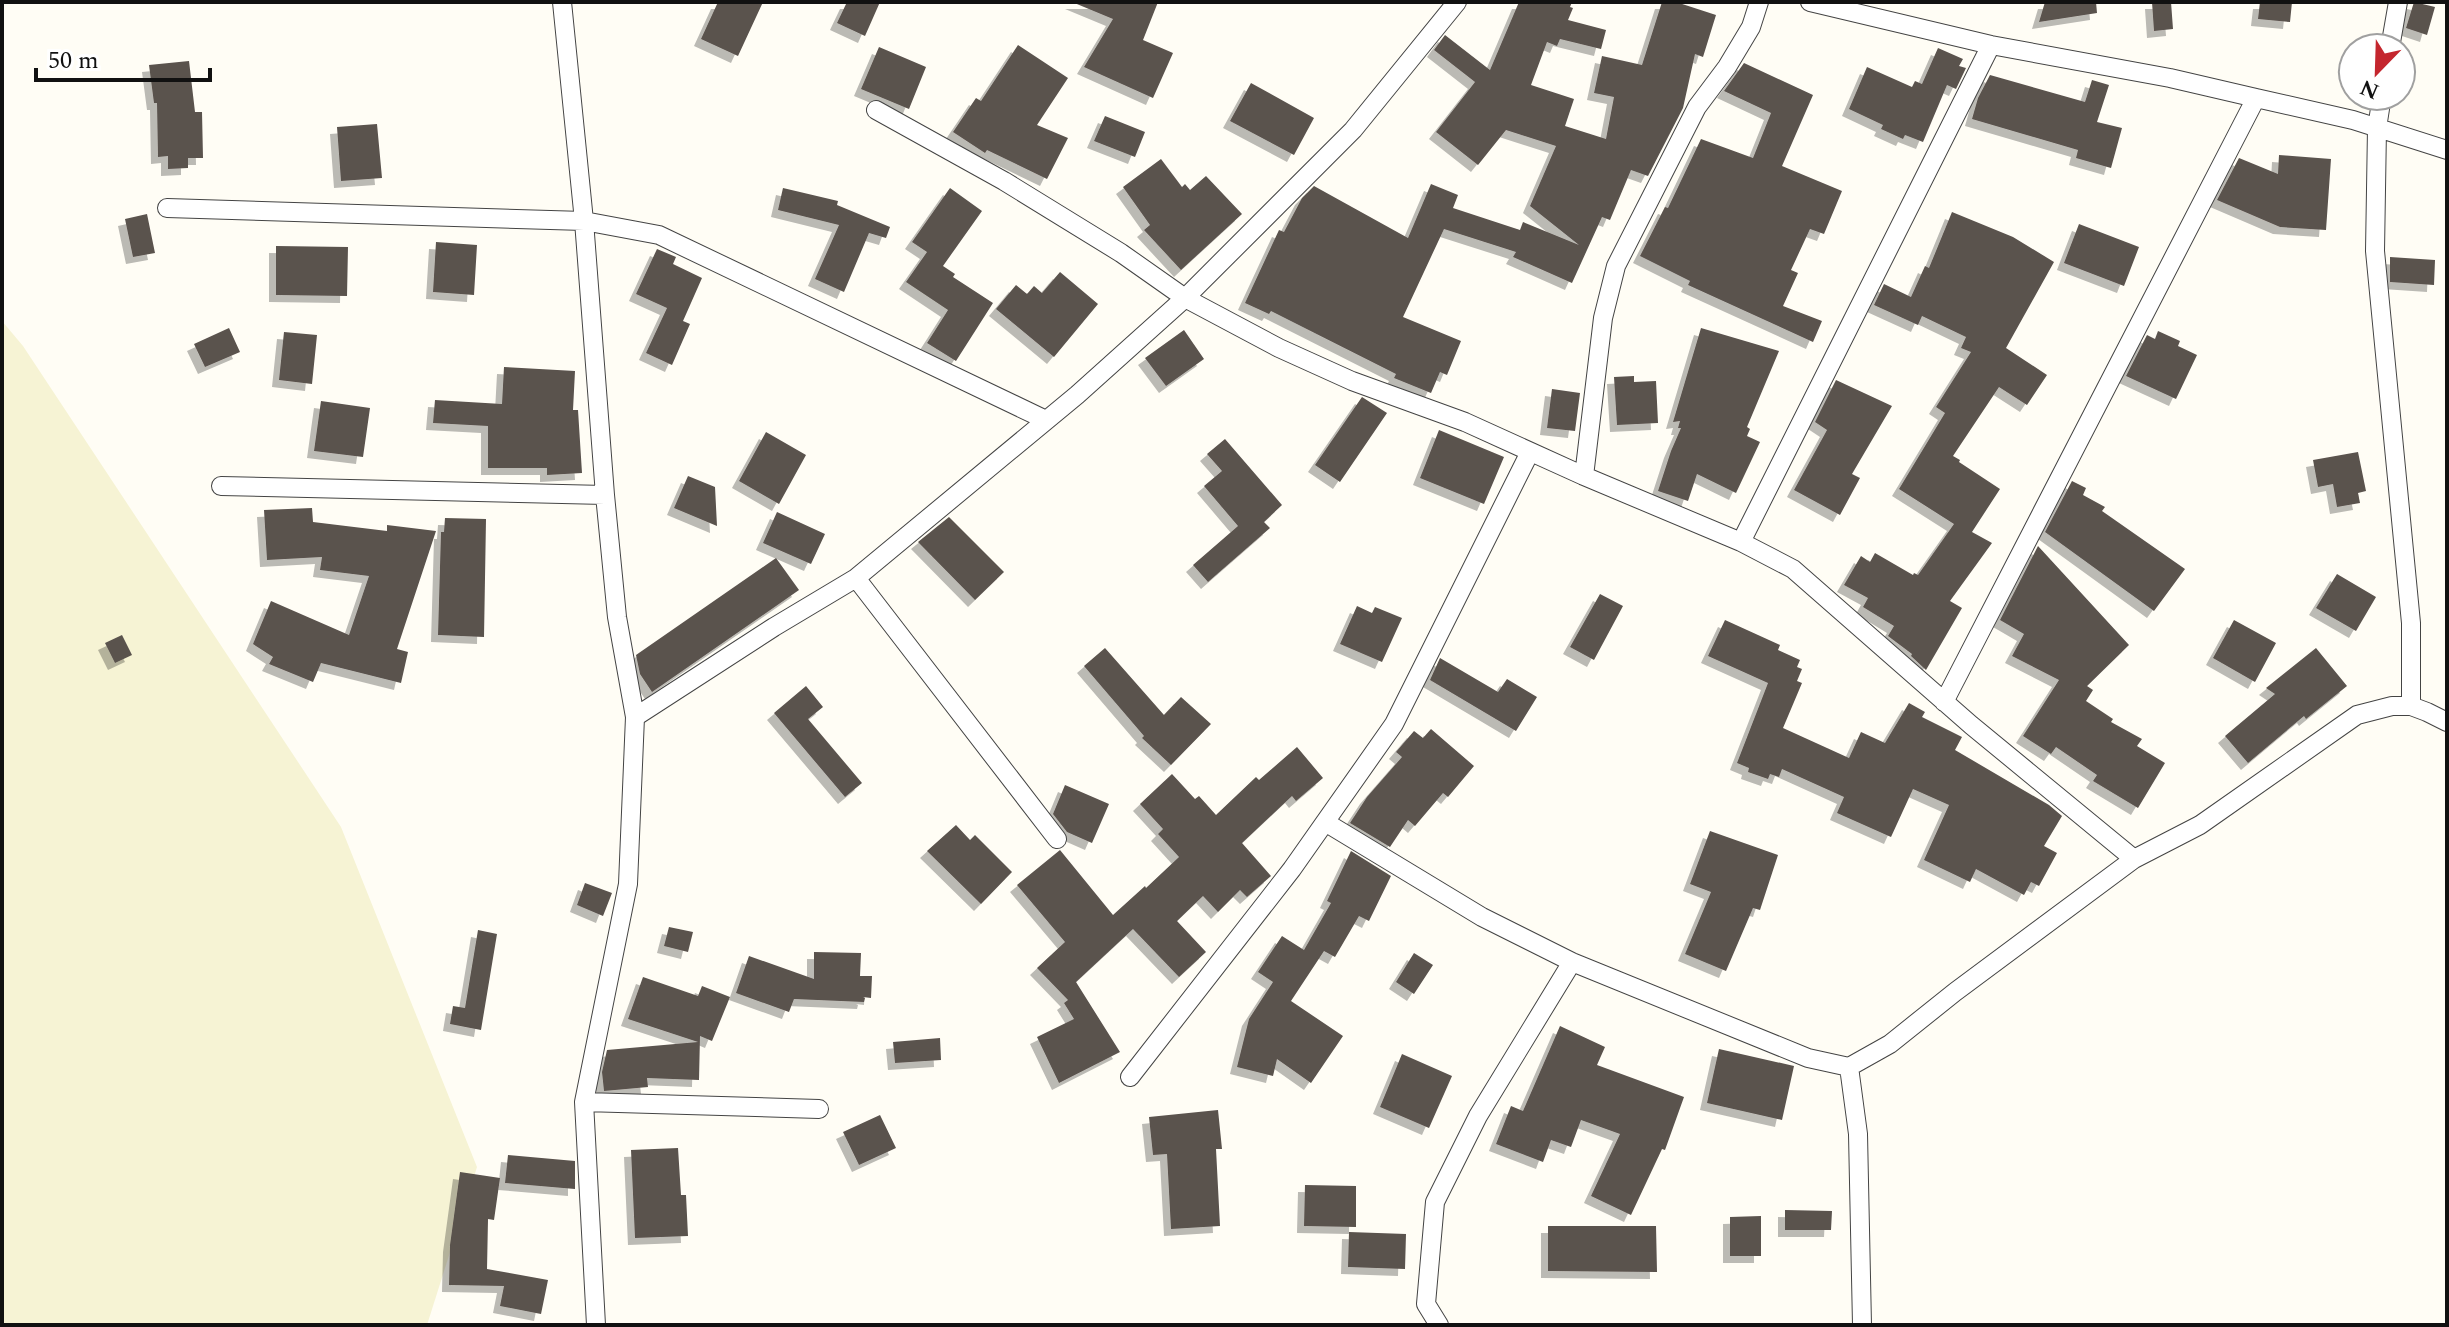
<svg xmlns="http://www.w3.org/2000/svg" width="2449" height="1327" font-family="Spectral,serif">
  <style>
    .farmland { fill: #f6f3d4 }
    .building { fill: #5a524d; filter: url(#shadow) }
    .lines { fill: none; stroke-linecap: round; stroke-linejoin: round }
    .minor-casing { stroke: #444; stroke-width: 20 }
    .minor { stroke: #fff; stroke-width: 18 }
  </style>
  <defs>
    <filter id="shadow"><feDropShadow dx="-7" dy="7" stdDeviation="0" flood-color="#0004"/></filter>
  </defs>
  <rect width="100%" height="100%" fill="#fffdf5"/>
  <path class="farmland" d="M2,321L23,346L341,827L477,1167L427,1325H2Z"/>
  <path class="building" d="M718,2H763L738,56L701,39Z
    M847,2H880L865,36L837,23Z
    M1072,2H1158L1143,40L1173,53L1153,98L1084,67L1113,19Z
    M1519,2H1572L1570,7L1573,8L1568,20L1606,30L1601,49L1560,39L1557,46L1547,42L1531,85L1574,99L1565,126L1606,139L1614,97L1594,93L1602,56L1642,65L1662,2H1676L1716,15L1703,57L1695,54L1683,108L1648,176L1631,170L1610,220L1602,217L1572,283L1513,257L1516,252L1444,229L1403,317L1461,341L1447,375L1440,372L1431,393L1394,378L1396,374L1271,311L1269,314L1245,303L1279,230L1284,232L1302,198L1314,186L1408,238L1431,184L1458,195L1453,208L1520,230L1523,222L1579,245L1530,206L1556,146L1506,130L1478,165L1436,132L1475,82L1434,50L1445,35L1490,70Z
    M2045,2H2096L2097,13L2039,22Z
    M2152,2H2171L2173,29L2154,31Z
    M2260,2H2292L2290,22L2258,19Z
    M2414,2L2435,7L2427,35L2406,28Z
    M1018,45L1068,78L1037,125L1068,138L1047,179L987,150L985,153L953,132L976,98L981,101Z
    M879,47L926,67L909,109L861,89Z
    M1938,48L1963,59L1959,66L1966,68L1956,89L1947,85L1923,142L1905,135L1903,139L1881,129L1883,125L1849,109L1867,67L1912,87L1915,81L1922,84Z
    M189,61L195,112H202L203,158H188V168L168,169V156L158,157L157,103H154L149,65Z
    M1744,63L1813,95L1782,166L1842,191L1824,234L1810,229L1791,270L1798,273L1783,306L1822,321L1813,342L1688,285L1690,281L1640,256L1665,207L1668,208L1701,139L1753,158L1771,113L1724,91Z
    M1990,75L2085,102L2092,80L2109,85L2097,122L2122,128L2111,168L2076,158L2078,150L1972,119L1978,98Z
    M1251,83L1314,118L1294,155L1230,121Z
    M1105,116L1145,132L1135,157L1094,141Z
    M377,124L382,178L341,181L337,127Z
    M2279,155L2331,159L2326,230L2280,227L2217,200L2239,158L2278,174Z
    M1161,159L1182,187L1185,184L1190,190L1206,176L1242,214L1181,270L1144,230L1150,225L1123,187Z
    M783,188L838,201L837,205L890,227L886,238L869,233L844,292L815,279L839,225L778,210Z
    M950,188L982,211L943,266L955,274L953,277L993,303L956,361L927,343L948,310L906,282L927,252L912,242Z
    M1952,212L2013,237L2054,262L2006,348L2047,375L2027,405L1999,387L1953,456L1960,460L1959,462L2000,489L1972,532L1992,543L1950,601L1962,608L1926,670L1911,656L1912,654L1888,636L1894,626L1863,607L1868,598L1844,585L1861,556L1870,562L1875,553L1913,575L1914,573L1918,575L1954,524L1899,489L1945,413L1936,407L1971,352L1961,348L1966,337L1922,316L1918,325L1874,305L1884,284L1911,297L1925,266L1929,268Z
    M147,214L155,253L133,257L125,219Z
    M2079,224L2139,247L2124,286L2064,263Z
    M436,242L477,245L474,295L433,292Z
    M276,246L348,247L347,296L276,295Z
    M657,249L676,257L673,264L702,278L683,321L690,324L672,365L646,353L667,308L636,294Z
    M2390,257L2435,260L2434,285L2390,282Z
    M1060,272L1098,304L1054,357L996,309L1016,285L1027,294L1034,286L1042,293Z
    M229,328L240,352L205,367L194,344Z
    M1701,328L1779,351L1747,427L1750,429L1747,436L1760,442L1736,493L1697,474L1688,501L1658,491L1671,451L1681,428H1678L1680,421L1673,422Z
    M1184,330L1204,359L1166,386L1145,358Z
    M2158,331L2180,341L2178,346L2197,355L2176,399L2126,376L2147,335L2155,339Z
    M284,332L317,335L312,384L279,380Z
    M504,367L575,371L573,410H578L582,473L547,475V468H488V426L433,423L435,400L502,404Z
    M1634,376V382L1656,381L1658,423L1617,425L1614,377Z
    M1836,380L1892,406L1852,474L1860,478L1840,515L1794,490L1827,430L1815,422Z
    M1552,389L1580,393L1575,431L1547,428Z
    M1362,397L1387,413L1340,482L1315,465Z
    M321,401L370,408L363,457L314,451Z
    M1439,430L1504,457L1484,504L1420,478Z
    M766,432L806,455L779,504L739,481Z
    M1225,439L1282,505L1264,522L1270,528L1208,582L1193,565L1238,526L1204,486L1222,471L1207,454Z
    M2358,452L2366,491L2358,493L2360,503L2337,507L2333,484L2318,487L2313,460Z
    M688,476L715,487L717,526L674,508Z
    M2072,481L2086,488L2083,495L2105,507L2102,511L2185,569L2154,611L2045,532Z
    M312,508L313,522L387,531V525L436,531L397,649L408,652L401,683L321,663L313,682L269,664L273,657L253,644L271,601L349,635L369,576L320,570L322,557L267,560L264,510Z
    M777,512L825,534L811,564L763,543Z
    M949,517L1004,572L975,600L918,542Z
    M445,518L486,519L484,637L438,635L441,532H444Z
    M2038,546L2129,645L2087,686L2093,690L2086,701L2113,719L2111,722L2142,739L2137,746L2165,763L2138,808L2093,781L2097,775L2056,747L2051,754L2023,736L2059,680L2012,656L2024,634L2000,620Z
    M776,558L799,590L652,692L640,674L636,655Z
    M2337,574L2376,597L2356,631L2316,608Z
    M1600,594L1623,606L1594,660L1570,647Z
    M1357,606L1372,613L1375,607L1402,618L1382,662L1340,644Z
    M1725,620L1780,645L1778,650L1800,660L1797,667L1802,669L1797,681L1802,683L1783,728L1849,758L1861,732L1885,743L1909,703L1925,712L1922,717L1962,737L1955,750L2049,805L2062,816L2044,846L2057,853L2039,886L2031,882L2024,895L1976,869L1970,882L1924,860L1949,805L1913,789L1891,837L1837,813L1844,797L1782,769L1779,777L1770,774L1768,779L1748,772L1749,768L1737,763L1768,683L1708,656Z
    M2234,620L2276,643L2255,682L2213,658Z
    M122,635L132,655L115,663L105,643Z
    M1105,648L1164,715L1181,697L1211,724L1171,765L1142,738L1144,736L1084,666Z
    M2316,648L2347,686L2306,719L2304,716L2248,763L2225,736L2275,694L2266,688Z
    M1440,658L1498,692L1507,679L1537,697L1516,731L1430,680Z
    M806,686L823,707L808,719L862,783L845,797L774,713Z
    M1431,729L1474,766L1448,797L1443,793L1415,826L1408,820L1390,847L1350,823L1367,797L1402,757L1396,752L1414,731L1423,738Z
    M1297,747L1323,778L1296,801L1292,796L1242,843L1271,876L1247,897L1240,890L1218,912L1203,896L1177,921L1206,952L1179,977L1133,929L1076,982L1120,1052L1059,1083L1037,1037L1074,1019L1064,1003L1068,1000L1037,968L1065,942L1017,885L1060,850L1113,915L1145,886L1146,888L1179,857L1158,834L1163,829L1140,804L1172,774L1195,799L1199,796L1216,815L1256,777L1259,780Z
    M1065,785L1109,804L1092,843L1067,832L1053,814Z
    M956,825L970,840L975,835L1012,872L981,904L927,851Z
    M1710,831L1778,855L1760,910L1753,908L1726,971L1685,954L1711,892L1690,884Z
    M1351,851L1391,876L1369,921L1359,916L1335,957L1324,951L1291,1001L1343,1036L1311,1083L1277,1059L1273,1076L1237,1067L1249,1019L1273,982L1258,972L1282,936L1304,950L1331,903L1327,901Z
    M585,883L612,893L603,916L577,905Z
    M669,927L693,932L688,952L664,946Z
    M478,930L497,934L481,1030L450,1024L453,1006L465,1008Z
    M814,952L861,953L860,976H872L871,998L863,997L865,998L864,1002L794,999L789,1012L736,993L749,956L814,979Z
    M1414,953L1433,965L1414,994L1396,982Z
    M643,977L698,996L702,986L730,997L712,1041L700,1036L699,1080L647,1078L648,1087L604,1091L602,1072L607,1050L698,1042L628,1019Z
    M1560,1026L1605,1047L1597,1065L1684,1097L1665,1150L1662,1149L1631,1215L1591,1196L1620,1134L1581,1120L1571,1147L1551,1140L1543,1162L1496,1144L1511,1106L1523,1111Z
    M940,1038L941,1060L895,1063L893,1042Z
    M1719,1049L1794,1066L1782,1120L1707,1103Z
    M1402,1054L1452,1076L1429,1128L1380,1107Z
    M1218,1110L1222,1149H1216L1220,1226L1171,1229L1167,1154L1153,1155L1149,1117Z
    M880,1115L896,1148L859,1165L843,1132Z
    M678,1148L681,1195H686L688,1236L635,1238L631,1150Z
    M508,1155L575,1161V1189L505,1183Z
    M460,1172L500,1178L494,1220L488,1219L487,1269L548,1280L541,1314L500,1306L504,1286L449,1285L450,1245Z
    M1305,1185L1356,1186V1227L1304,1226Z
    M1785,1210L1832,1211L1831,1230H1785Z
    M1761,1216V1256H1730V1217Z
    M1548,1226H1656L1657,1272L1548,1271Z
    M1349,1232L1406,1234L1405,1269L1348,1267Z"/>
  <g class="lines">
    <defs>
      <path id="minor" d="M562,2L584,221L605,495L617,617L635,717L774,627L856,578L1077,395L1185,298L1353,130L1457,2
        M1810,2L1991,45L2170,78L2256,98L2353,120L2447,150
        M2390,48L2398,2
        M2382,96L2377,128L2375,251L2411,623V706
        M876,110L1004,181L1121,253L1185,298L1279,348L1352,381L1465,422L1584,476L1741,542L1793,569L1971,725L2134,859L2200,825L2357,715L2392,706H2411L2427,712L2447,722
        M167,208L584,221L659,235L1046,420
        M1584,476L1603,318L1616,266L1697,107L1727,67L1751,27L1759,2
        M221,486L605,495
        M1741,542L1991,45
        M856,578L1057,839
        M1944,702L2256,98
        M1325,822L1482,917L1572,962L1808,1058L1849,1067
        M1130,1077L1292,869L1394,724L1530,452
        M584,1102L819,1109
        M596,1325L584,1102L628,884L635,717
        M1439,1325L1426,1304L1435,1202L1478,1116L1572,962
        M1862,1325L1858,1134L1849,1067L1890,1044L1955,992L2134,859"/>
    </defs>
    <use href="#minor" class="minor-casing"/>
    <use href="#minor" class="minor"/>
  </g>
  <rect width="2449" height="1327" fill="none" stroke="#111111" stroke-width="8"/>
  <g transform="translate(2377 72) rotate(203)"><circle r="38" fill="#ffffff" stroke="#a0a0a0" stroke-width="2"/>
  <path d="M0-6L14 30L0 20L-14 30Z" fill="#c4262e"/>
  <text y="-12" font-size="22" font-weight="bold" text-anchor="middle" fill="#111111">N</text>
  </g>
  <path d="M36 68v12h174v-12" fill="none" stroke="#111111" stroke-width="4"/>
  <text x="48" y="68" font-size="24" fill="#111111" stroke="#ffffff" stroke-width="6" paint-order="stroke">50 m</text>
</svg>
